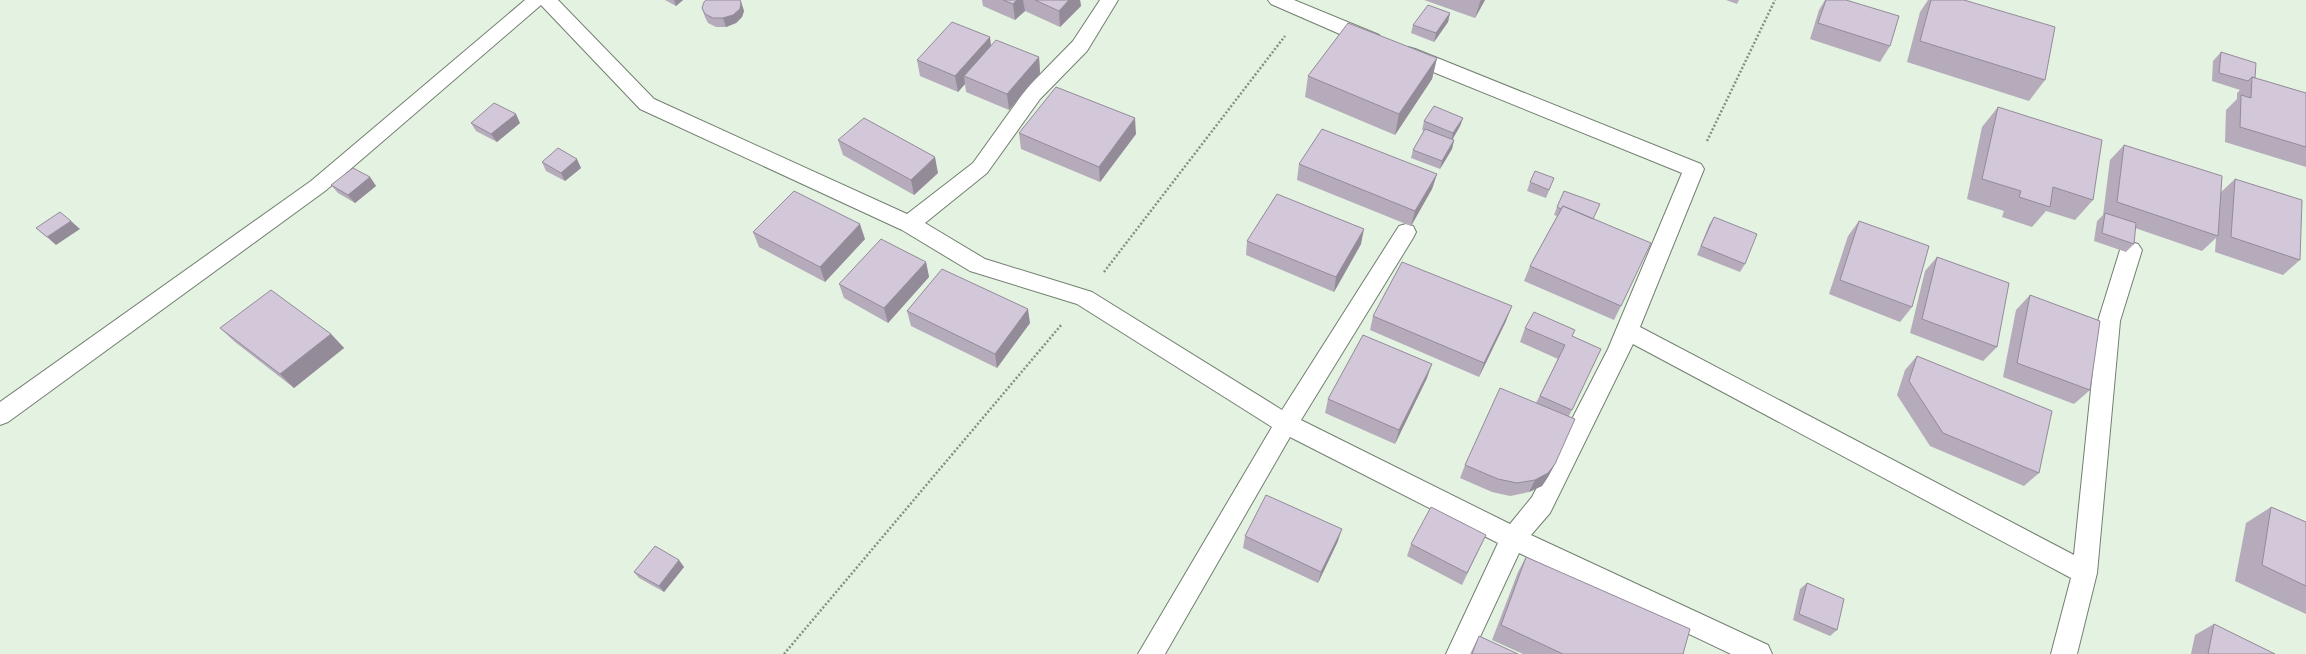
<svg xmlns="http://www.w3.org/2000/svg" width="2306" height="654" font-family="Inter,sans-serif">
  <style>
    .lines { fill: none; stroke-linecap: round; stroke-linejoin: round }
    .minor-casing { stroke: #727f70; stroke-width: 2 }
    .path { stroke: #859084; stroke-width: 2.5; stroke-dasharray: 2 2; stroke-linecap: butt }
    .minor { fill: #fff; fill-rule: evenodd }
    .wall { fill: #b5abbb }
    .shaded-wall { fill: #948b99 }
    .building { fill: #d3c7da; stroke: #948b99 }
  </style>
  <rect width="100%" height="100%" fill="#e3f2e1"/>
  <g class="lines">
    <defs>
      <path id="minor" d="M525,0H558L654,99L907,214L973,163L1026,89L1073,41L1100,0H1118L1087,51L1040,99L987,173L925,223L985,259L1092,292L1282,410L1399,226L1406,224L1413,226L1416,232L1413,238L1301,420L1510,524L1532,497L1608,349L1682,173L1401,59L1399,54L1401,49L1408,47L1415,49L1701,164L1704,169L1640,327L2074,555L2098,321L2120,250L2124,244L2131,242L2138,244L2142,250L2120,321L2097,573L2077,654H2051L2071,578L1633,344L1550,513L1531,535L1768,645L1772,654H1731L1519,553L1472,654H1446L1498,543L1290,437L1165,654H1138L1272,427L1077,304L970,271L902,230L640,109L541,5L325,191L8,422L0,425V402L311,181Z
        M1268,0H1294L1379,35L1381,40L1379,45L1372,46L1365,45L1271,4Z"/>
    </defs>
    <use href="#minor" class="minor-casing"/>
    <path class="path" d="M1707,141L1775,0
      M1104,272L1285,36
      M784,654L1062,324"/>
    <use href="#minor" class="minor"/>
  </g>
  <path class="wall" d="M665,0H683L676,6Z
    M982,0H1080L1081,6L1060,27L1025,11L1015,20L983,6Z
    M1424,0H1485L1475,18Z
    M1726,0H1739L1737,4Z
    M1825,0H1846L1890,46L1880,62L1810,39L1819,10Z
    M1928,0H1964L2045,80L2029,101L1907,62L1920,12Z
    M741,2L744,11L742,17L736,23L726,27H716L708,23L705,17L702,8Z
    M1450,13L1448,22L1434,42L1411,33L1413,25Z
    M991,45L1039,57L1040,73L1009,110L966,92L965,84L958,92L920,76L917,60Z
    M2221,52L2255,78L2306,93V167L2225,142L2226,110L2237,99V93L2240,90L2212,81L2213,61Z
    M1437,58L1432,79L1395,135L1305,97L1308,76Z
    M1998,107L2093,200L2075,220L2046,211L2032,227L2002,217L2004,211L1967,199L1982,127Z
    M1463,118L1460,126L1452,140H1454L1452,149L1440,169L1411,158L1413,150L1424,131L1422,130L1424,121Z
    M471,123H520L497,142L476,131Z
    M1019,133L1136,134L1100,182L1021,149Z
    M838,140L938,173L914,195L843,155Z
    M2124,145L2221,192L2235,179L2300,260L2283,275L2215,252L2216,238L2202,251L2135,228L2134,244L2126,252L2094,241L2097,221L2103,215L2110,160Z
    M542,162L581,168L565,181L546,171Z
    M1299,164L1437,174L1432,189L1411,226L1297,180Z
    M370,177L376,186L355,203L338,193L331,185Z
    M1530,182L1551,186L1546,198L1527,191Z
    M1557,207L1593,219L1621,306L1614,320L1524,281L1530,266L1557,216L1554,215Z
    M1714,217L1745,264L1740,272L1697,255L1709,225Z
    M1859,221L1912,307L1900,322L1829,294L1848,236Z
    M753,232L865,239L825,282L759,247Z
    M1247,241L1361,244L1334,292L1246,255Z
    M1937,257L1997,347L1983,361L1910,333L1925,271Z
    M926,262L929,277L888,323L844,298L839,284Z
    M2030,295L2090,390L2074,404L2003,377L2016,310Z
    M907,311L1030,323L997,368L911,326Z
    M1373,316L1506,321L1479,377L1370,330Z
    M220,328L331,334L344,348L294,388L235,342Z
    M1525,328L1572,336L1601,349L1569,416L1555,464L1548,477L1542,486L1529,492L1510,496L1492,492L1460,478L1465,465L1536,403L1558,359L1520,342Z
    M1917,356L2039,473L2024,486L1930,446L1897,395L1905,370Z
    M1427,378L1395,444L1325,413L1328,399Z
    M2271,507L2306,522V614L2235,581L2246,523Z
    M1486,535L1462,585L1407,556L1411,544Z
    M1245,536L1338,541L1318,583L1243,548Z
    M1526,557L1683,654H1523L1492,640L1518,572Z
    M684,567L664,592L639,578L634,572Z
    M1807,583L1837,630L1830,636L1793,620L1800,589Z
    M2214,624L2275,654H2191L2195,635Z
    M1479,636L1518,654H1470Z"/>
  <path class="shaded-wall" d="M674,0H683L676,6Z
    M1017,0H1023L1025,11L1015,20L1013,4Z
    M1069,0H1080L1081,6L1060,27L1059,11Z
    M1481,0H1485L1475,18L1480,2Z
    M741,2L744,11L742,17L736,23L726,27L723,18Z
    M1450,13L1448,22L1434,42L1436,33Z
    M990,37L992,53L964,76L965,84L958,92L955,76Z
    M1039,57L1040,73L1009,110L1007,94Z
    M1437,58L1432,79L1395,135L1399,114Z
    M516,114L520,123L497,142L491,134Z
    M1135,118L1136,134L1100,182L1099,167Z
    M1463,118L1460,126L1451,142L1453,133Z
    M1454,140L1452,149L1440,169L1442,161Z
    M935,157L938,173L914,195L911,180Z
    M577,159L581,168L565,181L561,173Z
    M1437,174L1432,189L1411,226L1415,211Z
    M370,177L376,186L355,203L348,195Z
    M71,221L80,229L56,245L47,237Z
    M860,224L865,239L825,282L820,267Z
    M1364,229L1361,244L1334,292L1336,277Z
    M926,262L929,277L888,323L884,308Z
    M1512,306L1506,321L1479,377L1484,363Z
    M1028,309L1030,323L997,368L995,354Z
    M331,334L344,348L294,388L280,374Z
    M1432,364L1427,378L1395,444L1399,430Z
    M1555,464L1548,477L1542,486L1529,492L1535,480Z
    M1342,529L1338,541L1318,583L1321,572Z
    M679,560L684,567L664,592L659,586Z"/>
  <path class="building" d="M706,0H740L741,2L740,9L733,15L723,18H713L705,14L702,8L704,2Z
    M1003,0H1017L1013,4Z
    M1035,0H1069L1059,11Z
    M1826,0H1846L1899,16L1890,46L1818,23Z
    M1931,0H1964L2055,27L2045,80L1920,41Z
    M1428,5L1450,13L1436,33L1413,25Z
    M952,22L990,37L955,76L917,60Z
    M1348,23L1437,58L1399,114L1308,76Z
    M996,40L1039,57L1007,94L964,76Z
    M2221,52L2256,63L2255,78L2252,77L2248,81L2219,73Z
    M2252,77L2306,93V147L2240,127L2241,95L2251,98Z
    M1056,87L1135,118L1099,167L1019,133Z
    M494,103L516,114L491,134L471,123Z
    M1434,106L1463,118L1453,133L1424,121Z
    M1998,107L2102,140L2093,200L2053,187L2050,207L2019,197L2021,191L1982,179Z
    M864,118L935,157L911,180L838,140Z
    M1322,129L1437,174L1415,211L1299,164Z
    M1425,129L1454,140L1442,161L1413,150Z
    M2124,145L2222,176L2218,236L2117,202Z
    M558,148L577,159L561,173L542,162Z
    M353,168L370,177L348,195L331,185Z
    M1535,171L1554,178L1549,190L1530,182Z
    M2235,179L2302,200L2300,260L2231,237Z
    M794,191L860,224L820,267L753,232Z
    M1564,191L1600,204L1593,219L1563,206L1561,209L1557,207Z
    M1277,194L1364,229L1336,277L1247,241Z
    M1563,206L1651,243L1621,306L1530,266Z
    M60,212L71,221L47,237L36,228Z
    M2105,213L2136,223L2134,244L2102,233Z
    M1714,217L1757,234L1745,264L1701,246Z
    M1859,221L1929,246L1912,307L1840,280Z
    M881,239L926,262L884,308L839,284Z
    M1937,257L2009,283L1997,347L1922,319Z
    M1402,262L1512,306L1484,363L1373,316Z
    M942,269L1028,309L995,354L907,311Z
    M271,290L331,334L280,374L220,328Z
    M2030,295L2100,321L2090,390L2017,363Z
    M1534,312L1575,330L1572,336L1601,349L1572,410L1540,396L1565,345L1525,328Z
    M1363,335L1432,364L1399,430L1328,399Z
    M1917,356L2052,411L2039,473L1943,433L1909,381Z
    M1500,388L1575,419L1555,464L1548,473L1535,480L1517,483L1498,479L1465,465Z
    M1266,495L1342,529L1321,572L1245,536Z
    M1431,507L1486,535L1467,573L1411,544Z
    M2271,507L2306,522V586L2262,565Z
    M655,546L679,560L659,586L634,572Z
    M1526,557L1690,629L1683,654H1563L1501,625Z
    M1807,583L1844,599L1837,630L1799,614Z
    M2214,624L2275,654H2208Z
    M1479,636L1518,654H1472Z"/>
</svg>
